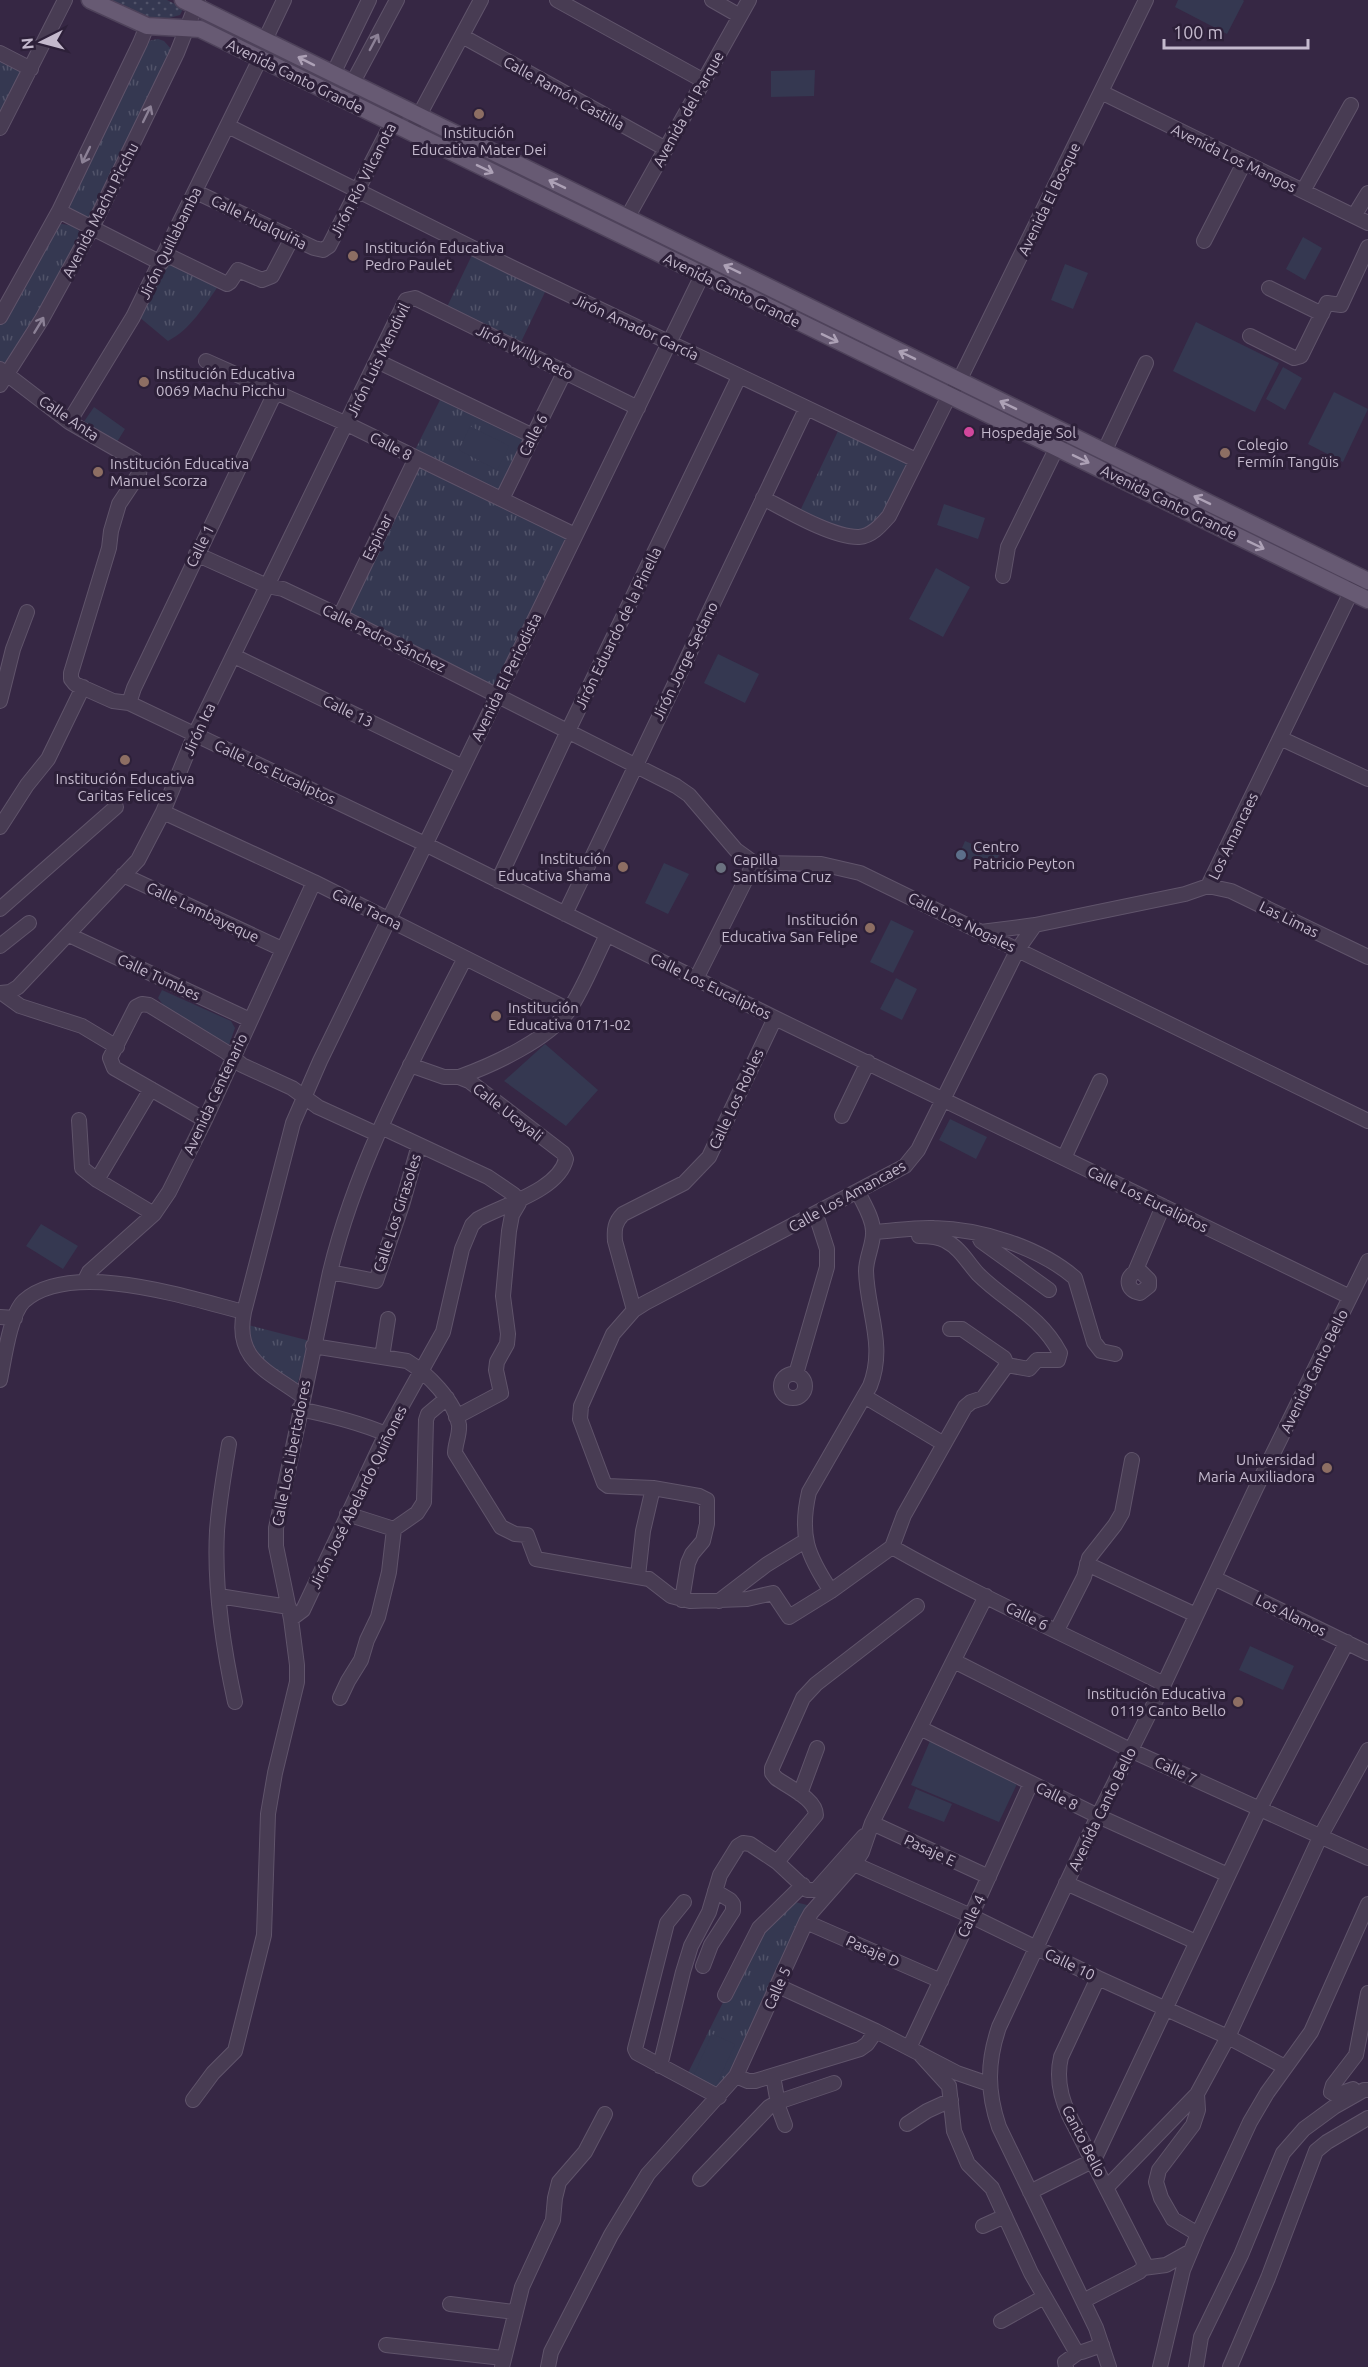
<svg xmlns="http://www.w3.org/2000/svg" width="1368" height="2367" font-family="Ubuntu,sans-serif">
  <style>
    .grass { fill: url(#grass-dots) }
    .park { fill: url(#park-tufts) }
    .garden { fill: #353851 }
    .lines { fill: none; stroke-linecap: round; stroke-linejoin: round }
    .minor-casing { stroke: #60546b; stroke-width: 16 }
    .major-casing { stroke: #4e425a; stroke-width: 19 }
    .minor { stroke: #483c53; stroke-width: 14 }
    .major { stroke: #675a73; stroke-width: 16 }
    .oneway { stroke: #8c8196 }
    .oneway2 { stroke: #ada1b6 }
    .education-dot { fill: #8d6e63; stroke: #2d2039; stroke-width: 2 }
    .hotel-dot { fill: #d1479c; stroke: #2d2039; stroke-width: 2 }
    .service-dot { fill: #5c6f8a; stroke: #2d2039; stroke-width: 2 }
    .worship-dot { fill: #6b7280; stroke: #2d2039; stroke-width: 2 }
    .labels { text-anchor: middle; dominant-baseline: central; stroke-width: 6; stroke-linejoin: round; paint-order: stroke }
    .street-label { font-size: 15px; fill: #c4b9cd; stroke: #2d2039 }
    .poi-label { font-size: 15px; fill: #c4b9cd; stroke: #2d2039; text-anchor: start }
  </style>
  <defs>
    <pattern id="grass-dots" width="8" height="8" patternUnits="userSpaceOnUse" patternTransform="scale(1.5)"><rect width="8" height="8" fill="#353851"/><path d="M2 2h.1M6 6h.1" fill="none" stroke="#515369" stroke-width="1.8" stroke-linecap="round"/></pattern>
    <pattern id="park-tufts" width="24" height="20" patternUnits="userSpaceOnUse" patternTransform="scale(1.5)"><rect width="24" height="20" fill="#353851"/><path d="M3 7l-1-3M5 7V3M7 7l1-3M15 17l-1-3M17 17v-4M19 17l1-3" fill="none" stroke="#515369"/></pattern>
  </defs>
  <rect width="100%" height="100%" fill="#362744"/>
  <path class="grass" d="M98,0H167L181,7L182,11L180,15L151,23Z
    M418,124L698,261L696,266L416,131Z"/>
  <path class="park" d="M158,39L164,41L171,49L93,217L76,218L67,207L148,41Z
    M0,60L23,71L0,116Z
    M62,224C71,225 77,227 82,235L11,362L0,364V322L55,226Z
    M472,255L546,290L520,344L447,307Z
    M169,259L219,285C204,306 191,329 168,341L138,316Z
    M441,398L526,439L499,492L415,450Z
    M838,431L909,464C897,489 880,543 843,531C828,527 814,518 800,511Z
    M419,464L568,537L494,689L346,615Z
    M248,1325L310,1341L297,1385C274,1370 245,1357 248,1325Z
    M791,1901L811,1906L732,2076L715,2091L687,2075L758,1932Z"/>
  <path class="garden" d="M1178,0H1243L1244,1L1227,34L1175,7Z
    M815,70L814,96L771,97V71Z
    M1303,237L1322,248L1305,280L1286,269Z
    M1065,264L1088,273L1073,309L1051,300Z
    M1196,322L1279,363L1255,412L1173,371Z
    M1283,367L1302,378L1285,410L1266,399Z
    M1334,392L1368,409L1343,462L1308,444Z
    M94,407L125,429L114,447L83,423Z
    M470,426L509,446L497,470L459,450Z
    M944,504L985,518L978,539L937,525Z
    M936,568L970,587L943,637L909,619Z
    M718,654L759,674L745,703L704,683Z
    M965,841L999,855L992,870L959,855Z
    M664,863L689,874L668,914L645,903Z
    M891,920L914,931L893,973L870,962Z
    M896,978L917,989L902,1020L880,1009Z
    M162,990L231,1021L235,1028L229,1045L166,1009L158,998Z
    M545,1044L598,1090L566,1126L504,1081Z
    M950,1119L987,1137L976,1159L939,1140Z
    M41,1224L78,1246L63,1269L26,1246Z
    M1250,1646L1294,1666L1283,1690L1239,1670Z
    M930,1741L1017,1784L999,1822L911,1785Z
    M916,1789L952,1804L944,1822L908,1808Z
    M712,2034L735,2044L715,2088L694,2075Z"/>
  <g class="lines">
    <defs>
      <path id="minor" d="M557,0L704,81
        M712,0L740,16
        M462,36L666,149
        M265,40L284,0
        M0,53L31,69
        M333,74L369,0
        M352,84L397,0
        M1101,92L1368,223
        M415,123L481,0
        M228,126L511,267L916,460
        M0,128L65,0
        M1303,191L1351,105
        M196,192L314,248L323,250L329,246L396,115
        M59,211L161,263
        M1354,216L1368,193
        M627,218L749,0
        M1204,241L1244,163
        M165,254L227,284L230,282L238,270L262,280L272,276L292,238
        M1269,288L1322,314
        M0,317L59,211L140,43L147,26
        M1250,336L1294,358L1301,356L1327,303L1341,305L1368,247
        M206,361L347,424L575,535
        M377,361L533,436
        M0,369L69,422L135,460L140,466L139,474L119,504L111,531L109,548L71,673V679L75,684L113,701L129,703L425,844L775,1018L1350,1297
        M0,385L42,319L92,228L177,53L198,0
        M69,422L133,317L260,59
        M1104,452L1146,363
        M763,498C786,510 833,538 859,537C872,536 881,525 889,516L949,396L959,381L1146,0
        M502,499L565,371
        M196,554L267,586L283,589L340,616L676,786L689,795L736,850L754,863L821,864L860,873L1368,1121
        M1003,576L1008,547L1060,441
        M340,616L416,458
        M234,656L463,767
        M0,701L13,649L27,612
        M129,703L134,688L272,399L277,394
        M1280,738L1368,779
        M163,812L314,882L569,1010
        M0,827L27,785L48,759L83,687
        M123,875L282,949
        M498,881L568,731L739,377
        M1208,886L1231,891L1368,957
        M0,909L116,807
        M565,914L806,409
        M981,932L1035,925L1185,894L1208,886L1355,584
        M69,935L250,1020
        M0,946L29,923
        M696,979L754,863
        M0,993L10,992L18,987L138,860L163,812L195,734L406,300L415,298L638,408
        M2,993L20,1006L82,1026L117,1047
        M459,1077C493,1065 549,1039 569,1010C584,988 595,958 607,935
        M842,1116L868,1062
        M79,1120L82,1168L97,1180L154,1214
        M205,1120L114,1068L110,1058L136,1007L142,1004L149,1005L226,1052L242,1065L292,1088L318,1107L377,1134
        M381,1127L488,1177L513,1194L519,1200
        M1064,1158L1100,1081
        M97,1180L151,1089
        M874,1232C894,1231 914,1227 934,1228C981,1229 1039,1247 1075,1278L1094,1342L1101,1351L1115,1354
        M978,1235L981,1241L1049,1290
        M919,1236C928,1236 938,1236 946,1241C960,1248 968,1263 978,1274C1007,1303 1039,1314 1060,1353L1058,1360H1037L1029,1369L1007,1365
        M330,1272L376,1281L402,1205L419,1145
        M1135,1272H1141L1149,1280V1286L1140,1293C1127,1290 1125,1279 1135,1272L1163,1206
        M84,1282L89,1272L154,1214L169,1192L205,1120L314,882
        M634,1310L615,1241C614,1229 615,1222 623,1214L684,1183L709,1157L775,1018
        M0,1317L15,1318
        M313,1346L407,1361C427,1373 455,1401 459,1425C460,1434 455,1444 455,1453L501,1527L515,1534L527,1535L536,1559L649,1579L671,1596L690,1601L747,1599L773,1593L789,1617L831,1591L892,1547L904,1515L965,1407L971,1402L983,1398L1007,1365L1004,1358L962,1329H950
        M382,1357L388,1319
        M796,1374L827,1267V1249L816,1215
        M781 1386a12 12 0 1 1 24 0a12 12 0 1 1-24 0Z
        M0,1380C4,1361 10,1314 24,1301C72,1259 188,1298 244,1312
        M302,1396C268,1371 234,1360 244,1312L293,1123L320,1061L706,267
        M864,1396L944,1444
        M299,1409C329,1415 358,1422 386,1434
        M456,1417L501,1393L496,1370L497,1362L507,1344L508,1334L503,1296L509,1231L512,1215L519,1203V1200
        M229,1444C224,1473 219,1502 217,1531C214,1587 223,1647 235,1702
        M347,1514L394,1529L417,1513L424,1502L426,1420L428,1414L447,1398
        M892,1547C980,1597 1073,1638 1164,1684
        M1087,1564L1196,1615
        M638,1576L643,1531L653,1488
        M1214,1578L1368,1653
        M831,1591C807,1555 799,1535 809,1492L870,1386C886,1346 867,1311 866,1271C866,1257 874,1244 873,1231C873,1218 863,1203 858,1192
        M219,1596L289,1607
        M682,1600L688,1563L692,1554L703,1541L707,1524V1500L699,1496L653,1488L608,1486L604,1483L580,1419L581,1406L613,1334L634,1310L645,1303L905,1166L918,1150L1018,949L1035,925
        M719,1601L766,1565L805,1541
        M291,1619L303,1610L386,1434L443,1332L462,1249L472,1225L478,1219C503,1205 559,1190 566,1159L563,1153L469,1081L459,1077H444L410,1065
        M1057,1630L1084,1577L1089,1558L1115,1525L1122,1513L1132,1460
        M954,1661L1130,1750L1368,1858
        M340,1698L348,1681L361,1660L367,1640L378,1617L389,1572L394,1529
        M920,1728L1098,1816L1228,1875
        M800,1794L817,1748
        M872,1823L989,1877
        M777,1862L816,1815C816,1799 788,1787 776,1778L772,1773V1768L803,1698L816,1684L917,1606
        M854,1864L971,1916L1098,1978L1228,2037L1285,2067
        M1066,1883L1196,1942
        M684,1902L667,1923L635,2049L637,2053L719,2097
        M806,1922L941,1981
        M703,1966L711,1945L733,1911V1904L730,1900L715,1891
        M1098,1978L1061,2057C1056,2078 1060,2096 1069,2115L1144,2262L1143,2268
        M778,1986L876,2031L957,2073L989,2084
        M725,1995L759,1928L803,1885
        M909,2048L971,1916L1031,1783
        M919,2053L949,2086L954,2131L968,2164L992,2188L1031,2273L1074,2348L1076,2351L1082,2352L1102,2345
        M660,2066L683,1972L691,1946L709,1912L720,1875L738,1846L743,1843L750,1844L777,1862L807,1890H816L864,1836
        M736,2076L748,2081H755L860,2049L867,2044L876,2031
        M773,2076L779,2109L785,2125
        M1353,2089L1336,2095L1331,2092L1333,2085L1356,2055L1368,1993
        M1197,2094L1198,2110L1193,2125L1159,2170L1156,2182L1161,2198L1173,2219L1198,2234
        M193,2100L213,2073L235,2051L264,1935L268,1814L275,1773L297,1682V1665L291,1619L276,1546V1528L330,1272C357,1160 413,1060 465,958
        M907,2124L927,2111L951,2100
        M700,2179L769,2107L778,2102L834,2083
        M1107,2187L1197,2094L1228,2037L1320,1837L1368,1750
        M1030,2192L1094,2160L1260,1808L1347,1642
        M983,2226L1005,2216
        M1083,2301L1139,2272L1143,2268L1166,2265L1191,2251
        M450,2304L514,2312
        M1001,2321L1044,2297
        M386,2345L503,2358
        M502,2367L522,2287L553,2220L555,2198L559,2182L585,2152L605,2114
        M548,2367L551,2352L611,2235L648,2174L736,2076L806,1922L811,1913L854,1864L862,1852L872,1823L986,1596
        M1066,2367L1065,2362L1079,2352
        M1109,2367L1096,2328L999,2127C987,2092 987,2062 999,2027L1098,1816L1164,1684L1256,1488L1368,1261
        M1160,2367L1183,2270L1198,2234L1250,2122L1267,2093L1311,2032L1368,1904
        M1196,2367L1201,2337L1241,2255L1283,2153L1304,2129L1334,2107L1364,2090H1368
        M1230,2367L1268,2278L1316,2151L1327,2142L1368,2118"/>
      <path id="major" d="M90,0L147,26L200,29L1368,600
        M183,0L1368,581"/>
    </defs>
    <use href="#minor" class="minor-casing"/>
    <use href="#major" class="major-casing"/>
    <use href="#minor" class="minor"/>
    <use href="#major" class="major"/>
  </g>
  <defs><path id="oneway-shaft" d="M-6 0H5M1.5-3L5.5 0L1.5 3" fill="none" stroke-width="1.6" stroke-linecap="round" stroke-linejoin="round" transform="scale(1.5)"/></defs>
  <g class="oneway">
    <use href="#oneway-shaft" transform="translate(374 42) rotate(-62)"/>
    <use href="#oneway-shaft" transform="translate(147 114) rotate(-64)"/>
    <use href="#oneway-shaft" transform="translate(86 155) rotate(116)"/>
    <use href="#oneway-shaft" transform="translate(39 325) rotate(-59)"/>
  </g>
  <g class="oneway2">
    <use href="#oneway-shaft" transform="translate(306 61) rotate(-153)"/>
    <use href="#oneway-shaft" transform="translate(485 169) rotate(26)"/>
    <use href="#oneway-shaft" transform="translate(557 184) rotate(-154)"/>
    <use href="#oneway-shaft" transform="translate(732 269) rotate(-154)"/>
    <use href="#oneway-shaft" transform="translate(830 338) rotate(26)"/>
    <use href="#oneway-shaft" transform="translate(907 355) rotate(-154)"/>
    <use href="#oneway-shaft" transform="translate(1008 405) rotate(-154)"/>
    <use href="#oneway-shaft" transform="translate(1081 459) rotate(26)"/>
    <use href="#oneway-shaft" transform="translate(1202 500) rotate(-154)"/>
    <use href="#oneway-shaft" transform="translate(1256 545) rotate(26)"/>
  </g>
  <g class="education-dot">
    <circle cx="479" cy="114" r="6"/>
    <circle cx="353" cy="256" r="6"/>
    <circle cx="144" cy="382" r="6"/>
    <circle cx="1225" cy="453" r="6"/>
    <circle cx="98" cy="472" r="6"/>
    <circle cx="125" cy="760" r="6"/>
    <circle cx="623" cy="867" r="6"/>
    <circle cx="870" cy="928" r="6"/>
    <circle cx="496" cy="1016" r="6"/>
    <circle cx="1327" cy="1468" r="6"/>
    <circle cx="1238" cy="1702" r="6"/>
  </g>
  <circle class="hotel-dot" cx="969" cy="432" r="6"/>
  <circle class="service-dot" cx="961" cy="855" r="6"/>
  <circle class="worship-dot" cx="721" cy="868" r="6"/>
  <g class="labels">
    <g class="street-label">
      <text transform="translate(295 76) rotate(26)">Avenida Canto Grande</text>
      <text transform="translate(564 93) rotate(29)">Calle Ramón Castilla</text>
      <text transform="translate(688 109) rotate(-61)">Avenida del Parque</text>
      <text transform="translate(1234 158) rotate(26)">Avenida Los Mangos</text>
      <text transform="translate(363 180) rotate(-63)">Jirón Río Vilcanota</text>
      <text transform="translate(1049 199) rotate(-64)">Avenida El Bosque</text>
      <text transform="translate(100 210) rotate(-63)">Avenida Machu Picchu</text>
      <text transform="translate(259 222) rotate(26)">Calle Hualquiña</text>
      <text transform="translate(170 243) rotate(-64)">Jirón Quillabamba</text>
      <text transform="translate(732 290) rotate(26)">Avenida Canto Grande</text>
      <text transform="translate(636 327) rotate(25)">Jirón Amador García</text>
      <text transform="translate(525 352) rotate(26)">Jirón Willy Reto</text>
      <text transform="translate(378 360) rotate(-64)">Jirón Luis Mendivil</text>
      <text transform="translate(69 418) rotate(34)">Calle Anta</text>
      <text transform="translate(533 435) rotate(-63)">Calle 6</text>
      <text transform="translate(391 446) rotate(27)">Calle 8</text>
      <text transform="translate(1169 502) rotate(26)">Avenida Canto Grande</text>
      <text transform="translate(377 537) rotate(-64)">Espinar</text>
      <text transform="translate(200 546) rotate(-64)">Calle 1</text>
      <text transform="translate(618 628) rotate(-64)">Jirón Eduardo de la Pinella</text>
      <text transform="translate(384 638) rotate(26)">Calle Pedro Sánchez</text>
      <text transform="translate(685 661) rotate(-64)">Jirón Jorge Sedano</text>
      <text transform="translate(506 677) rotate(-64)">Avenida El Periodista</text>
      <text transform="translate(348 711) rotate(26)">Calle 13</text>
      <text transform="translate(199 729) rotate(-65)">Jirón Ica</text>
      <text transform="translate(275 772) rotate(25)">Calle Los Eucaliptos</text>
      <text transform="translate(1233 836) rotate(-64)">Los Amancaes</text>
      <text transform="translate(367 909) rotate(26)">Calle Tacna</text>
      <text transform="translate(203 912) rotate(25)">Calle Lambayeque</text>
      <text transform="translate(1289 919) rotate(26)">Las Limas</text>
      <text transform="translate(962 922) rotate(26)">Calle Los Nogales</text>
      <text transform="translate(159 977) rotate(25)">Calle Tumbes</text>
      <text transform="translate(711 986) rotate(26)">Calle Los Eucaliptos</text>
      <text transform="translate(215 1094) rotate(-65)">Avenida Centenario</text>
      <text transform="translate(736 1099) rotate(-65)">Calle Los Robles</text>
      <text transform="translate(508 1112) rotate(38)">Calle Ucayali</text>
      <text transform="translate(847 1196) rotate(-29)">Calle Los Amancaes</text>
      <text transform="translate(1148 1199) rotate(26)">Calle Los Eucaliptos</text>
      <text transform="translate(397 1213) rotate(-72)">Calle Los Girasoles</text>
      <text transform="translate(1314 1371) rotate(-64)">Avenida Canto Bello</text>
      <text transform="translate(291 1453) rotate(-79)">Calle Los Libertadores</text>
      <text transform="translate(358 1497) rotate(-64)">Jirón José Abelardo Quiñones</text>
      <text transform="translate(1291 1615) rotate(26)">Los Alamos</text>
      <text transform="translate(1027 1616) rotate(26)">Calle 6</text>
      <text transform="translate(1176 1770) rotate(25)">Calle 7</text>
      <text transform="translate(1057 1796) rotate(26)">Calle 8</text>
      <text transform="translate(1102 1809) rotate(-64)">Avenida Canto Bello</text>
      <text transform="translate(930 1850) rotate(25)">Pasaje E</text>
      <text transform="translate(971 1916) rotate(-65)">Calle 4</text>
      <text transform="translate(873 1951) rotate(24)">Pasaje D</text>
      <text transform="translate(1070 1964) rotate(26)">Calle 10</text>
      <text transform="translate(777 1988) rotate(-66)">Calle 5</text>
      <text transform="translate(1084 2141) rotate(63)">Canto Bello</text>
    </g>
    <g class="poi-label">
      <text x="479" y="132" text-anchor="middle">Institución<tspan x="479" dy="17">Educativa Mater Dei</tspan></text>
      <text x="365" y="247">Institución Educativa<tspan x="365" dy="17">Pedro Paulet</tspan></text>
      <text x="156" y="373">Institución Educativa<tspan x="156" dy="17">0069 Machu Picchu</tspan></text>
      <text x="981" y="432">Hospedaje Sol</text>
      <text x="1237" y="444">Colegio<tspan x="1237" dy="17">Fermín Tangüis</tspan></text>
      <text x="110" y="463">Institución Educativa<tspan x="110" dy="17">Manuel Scorza</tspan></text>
      <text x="125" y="778" text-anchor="middle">Institución Educativa<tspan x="125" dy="17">Caritas Felices</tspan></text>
      <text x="973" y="846">Centro<tspan x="973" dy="17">Patricio Peyton</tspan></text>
      <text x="611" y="858" text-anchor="end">Institución<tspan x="611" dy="17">Educativa Shama</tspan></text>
      <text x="733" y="859">Capilla<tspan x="733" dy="17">Santísima Cruz</tspan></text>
      <text x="858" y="919" text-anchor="end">Institución<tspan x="858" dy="17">Educativa San Felipe</tspan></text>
      <text x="508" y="1007">Institución<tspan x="508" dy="17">Educativa 0171-02</tspan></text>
      <text x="1315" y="1459" text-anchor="end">Universidad<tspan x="1315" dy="17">Maria Auxiliadora</tspan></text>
      <text x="1226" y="1693" text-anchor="end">Institución Educativa<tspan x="1226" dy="17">0119 Canto Bello</tspan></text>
    </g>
  </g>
  <g transform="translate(42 42) rotate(264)" stroke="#2d2039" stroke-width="4.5" paint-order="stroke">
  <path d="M0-4.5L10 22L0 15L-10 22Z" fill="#c4b9cd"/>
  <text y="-9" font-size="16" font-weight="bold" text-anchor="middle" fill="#c4b9cd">N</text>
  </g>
  <path d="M1164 39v9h144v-9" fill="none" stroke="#c4b9cd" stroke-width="3"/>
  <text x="1173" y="39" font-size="18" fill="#c4b9cd" stroke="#2d2039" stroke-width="4.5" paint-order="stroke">100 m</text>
</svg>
